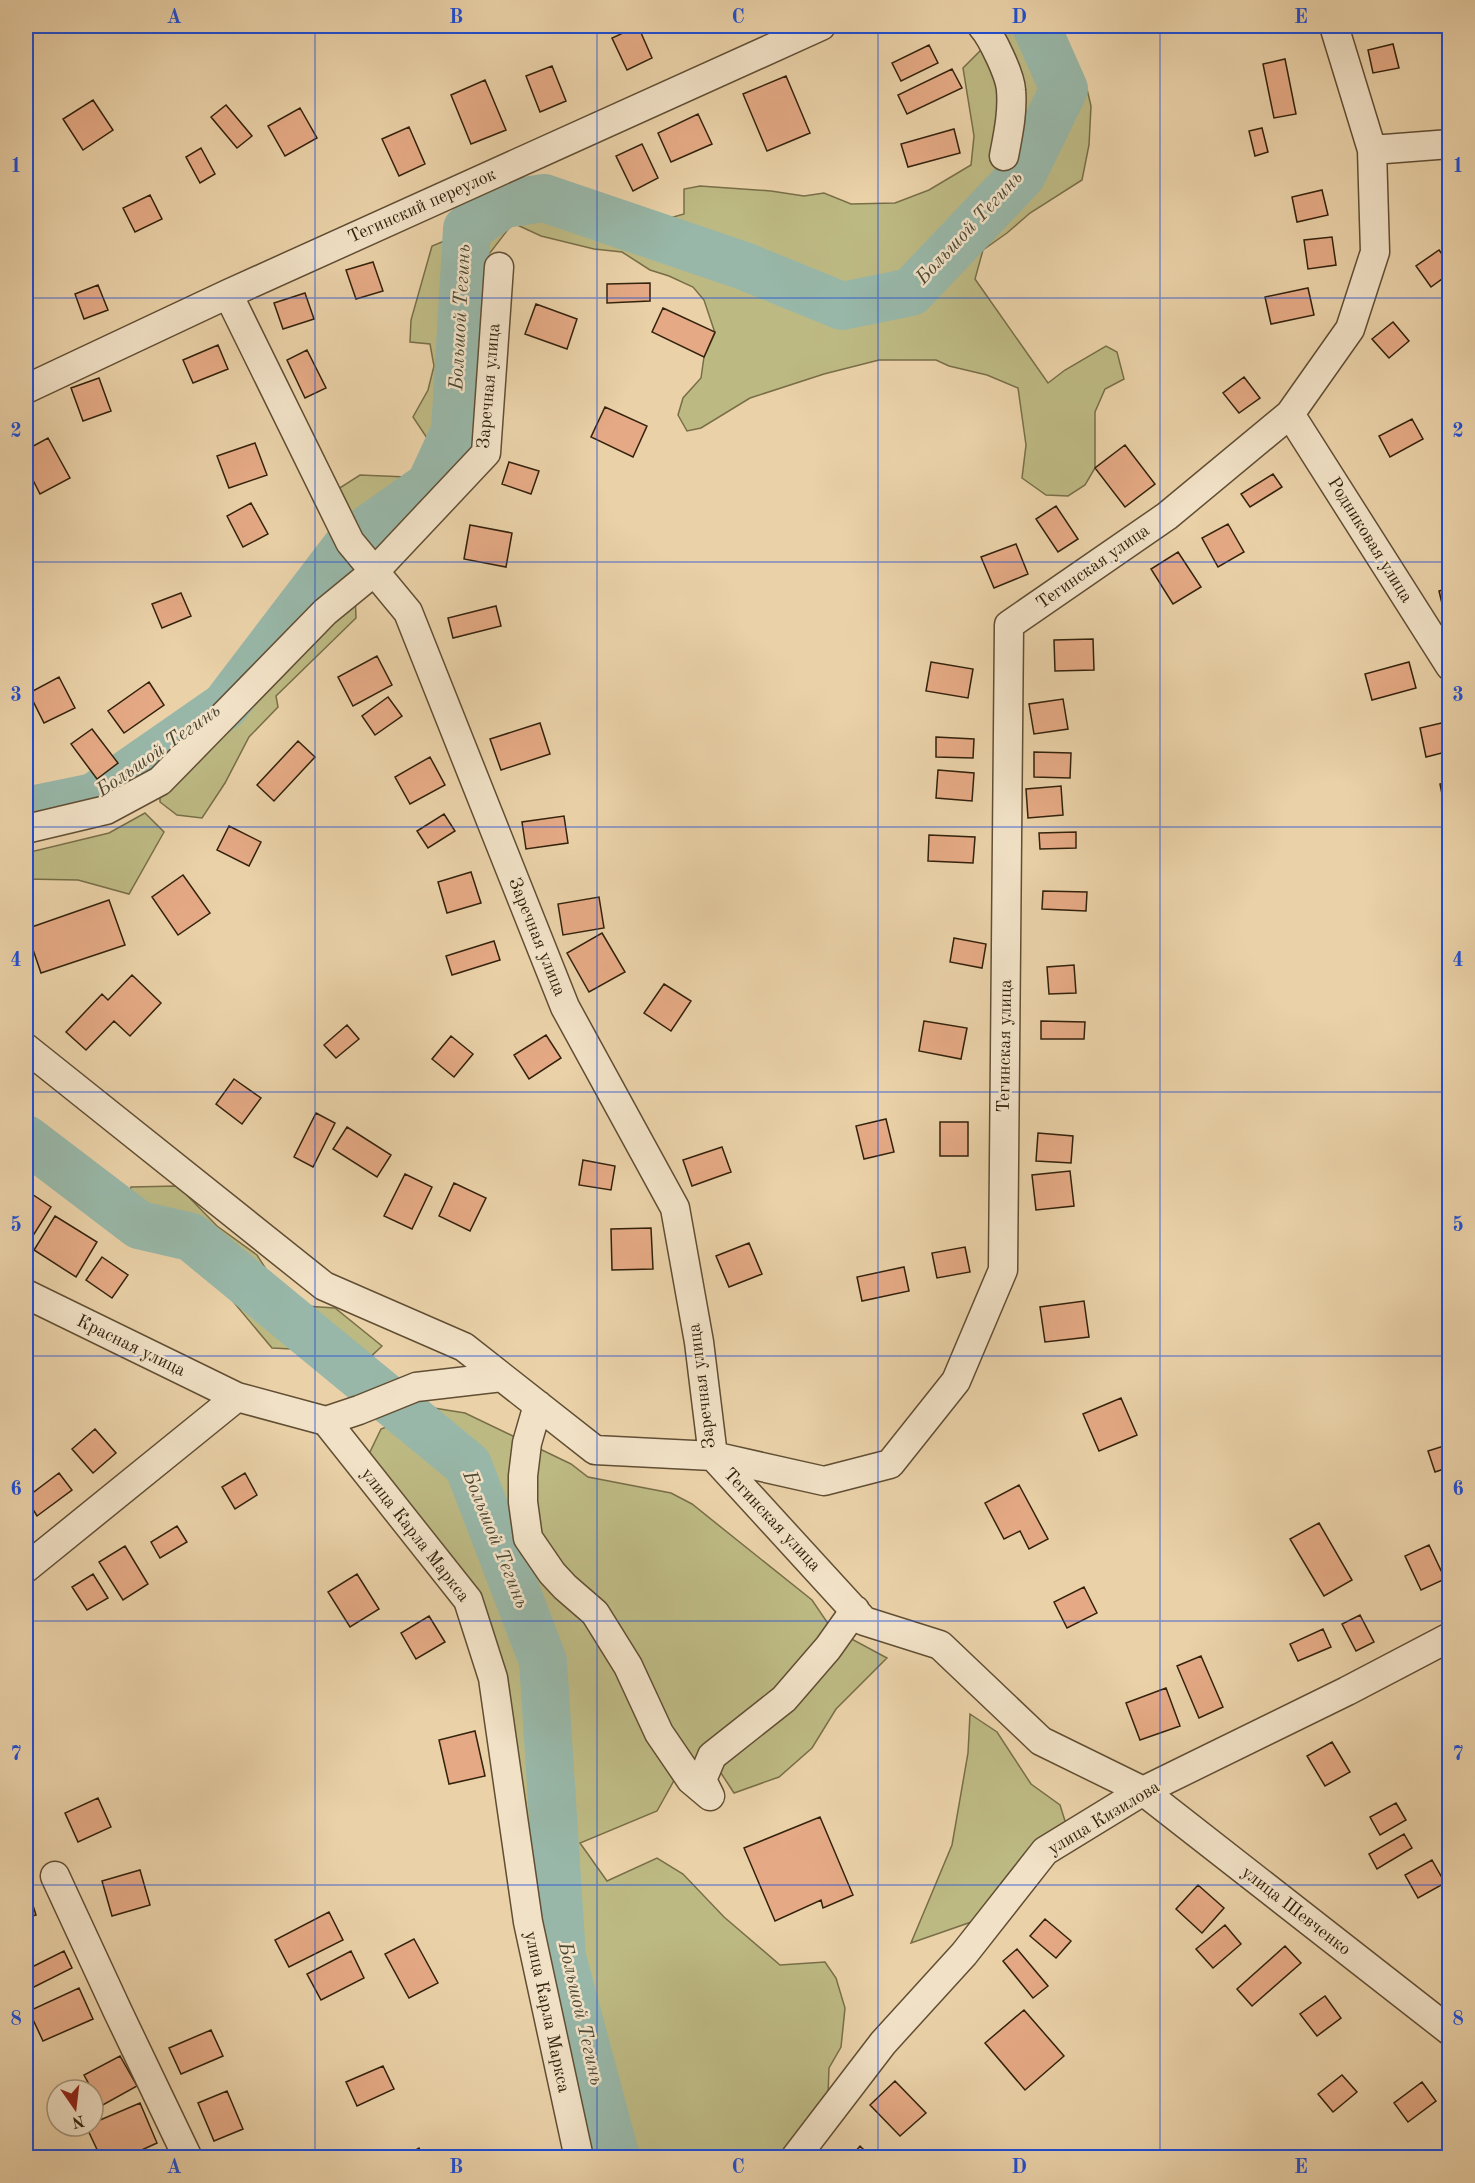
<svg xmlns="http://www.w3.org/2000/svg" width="1475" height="2183" font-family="'Old Standard TT',serif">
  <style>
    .green { fill: #bdb983; stroke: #786e48; stroke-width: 1.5 }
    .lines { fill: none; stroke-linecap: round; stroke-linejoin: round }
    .river { stroke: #98b7a8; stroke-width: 48 }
    .building { fill: #e5aa85; stroke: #33220c; stroke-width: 1.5 }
    .street-casing { stroke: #614e33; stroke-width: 31 }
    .street { stroke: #f1e1c6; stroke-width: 28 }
    .grid { fill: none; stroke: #1d4ed8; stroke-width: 1.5; stroke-opacity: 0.55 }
    .labels { text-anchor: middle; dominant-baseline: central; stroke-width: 5; stroke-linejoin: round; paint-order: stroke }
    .street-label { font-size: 18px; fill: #33220c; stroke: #f1e1c6 }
    .water-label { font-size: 20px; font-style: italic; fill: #4c4733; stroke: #f1e1c6 }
    .neatline { fill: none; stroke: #1d4ed8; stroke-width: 2 }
    .grid-label { font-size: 20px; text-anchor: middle; font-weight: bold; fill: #1d4ed8 }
  </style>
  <rect width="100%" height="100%" fill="#ead1a8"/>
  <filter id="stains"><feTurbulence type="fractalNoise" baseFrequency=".00333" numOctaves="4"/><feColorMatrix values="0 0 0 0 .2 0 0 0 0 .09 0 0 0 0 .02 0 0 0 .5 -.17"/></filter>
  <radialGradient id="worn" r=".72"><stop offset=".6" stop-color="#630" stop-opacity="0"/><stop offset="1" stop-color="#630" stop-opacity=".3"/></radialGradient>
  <path class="green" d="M982,26H1053L1064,60L1087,89L1091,106L1089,145L1082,180L1030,213L1007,233L983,250L975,279L1048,383L1065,370L1106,346L1117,352L1124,379L1105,389L1095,412V468L1085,485L1068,496L1046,495L1022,478L1026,445L1018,388L987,375L949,366L936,360H879L824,374L750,398L701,428L687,431L678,415L683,398L701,378L704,357L715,333L704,300L693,287L669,276L650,270L622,252L594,249L541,236L513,223L486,258L478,293L472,332L477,367L478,396L476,428L468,463L446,485L414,506L405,522L386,540L373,546L354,519L338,489L360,475L407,477L427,467L429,441L413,417L428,390L434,366L430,344L410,342L411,320L432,246L498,219L513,222L524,188L540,181L556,191L572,198L615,208L656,222L684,214V189L700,186L771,191L804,196L824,193L851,204L895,203L929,190L971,165L974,136L963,68L993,38Z
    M331,555L354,568L356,618L276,696L278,707L249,737L225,783L202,818L177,815L160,802V781L277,651L285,607Z
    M145,813L164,832L129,894L78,880L26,879V853L109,833Z
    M178,1186L217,1226L257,1255L289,1305L335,1308L382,1346L344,1382L311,1350L272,1348L200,1262L159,1239L126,1203L131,1187Z
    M434,1408L465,1413L571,1464L588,1477L671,1493L692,1504L812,1600L831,1628L887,1658L836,1709L812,1748L779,1777L734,1793L719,1770L681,1768L657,1811L580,1843L607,1881L657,1858L683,1874L724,1917L780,1965L825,1962L836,1978L845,2008L841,2047L829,2068L828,2096L785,2157H579L468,1600L369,1454L381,1429Z
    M970,1714L997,1732L1031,1784L1060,1805L1066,1824L977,1920L911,1943L952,1845L968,1753Z"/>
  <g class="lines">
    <path class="river" d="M26,811L94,797L225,706L350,542L430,485L455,431L467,229L504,204L544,198L744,266L842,306L911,292L1022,175L1064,89L1036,26
      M26,1139L139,1225L191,1237L468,1465L543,1661L562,1957L616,2158"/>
  </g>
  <path class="building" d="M638,26L652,58L627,70L612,38Z
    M711,26H726L713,31Z
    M1393,44L1399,68L1373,73L1368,50Z
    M929,45L938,63L901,81L892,63Z
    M1285,59L1296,114L1274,118L1263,64Z
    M552,66L566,101L540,112L526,76Z
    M952,69L962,88L907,114L898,95Z
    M786,76L810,133L767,151L743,94Z
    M485,80L506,130L471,144L451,95Z
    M93,100L113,130L83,150L63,119Z
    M226,105L252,136L237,148L211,117Z
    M300,108L317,138L285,156L268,126Z
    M698,114L712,144L671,162L658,133Z
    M409,127L425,164L399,176L382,139Z
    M1262,128L1268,152L1255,156L1249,131Z
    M954,129L960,153L908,167L901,144Z
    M642,144L658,178L633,191L616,156Z
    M201,148L215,174L200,183L186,157Z
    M1322,190L1328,215L1297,222L1292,197Z
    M150,195L162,219L135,232L123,208Z
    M1332,237L1336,265L1308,269L1304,240Z
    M1439,250L1450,265V273L1431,287L1416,266Z
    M373,262L383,291L356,299L346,270Z
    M650,283V301L607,303V284Z
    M98,285L108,310L84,319L75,294Z
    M1308,288L1314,315L1271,324L1265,297Z
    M305,293L314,319L283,329L274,303Z
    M536,304L577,319L567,349L525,334Z
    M663,308L715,332L704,357L652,332Z
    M1393,322L1409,341L1389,358L1372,339Z
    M218,345L228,369L193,383L183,360Z
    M307,350L326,388L305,398L287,360Z
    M1244,377L1260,398L1239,413L1223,393Z
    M99,378L111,411L83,421L71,388Z
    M605,407L647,426L633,457L591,437Z
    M1412,419L1423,439L1390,457L1379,436Z
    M48,438L70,478L40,494L26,466V450Z
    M255,443L267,475L229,488L217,456Z
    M1125,445L1155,484L1125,507L1095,468Z
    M509,462L539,471L531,494L502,484Z
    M1273,474L1282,487L1250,507L1241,494Z
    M251,503L268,534L243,547L227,516Z
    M1056,506L1078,539L1058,552L1036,519Z
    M1228,524L1244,552L1218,567L1202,538Z
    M470,525L512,533L506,567L464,559Z
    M1016,544L1028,574L994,588L981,557Z
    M1178,552L1201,587L1173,604L1151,569Z
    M1450,588V615L1445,616L1439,591Z
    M181,593L191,616L162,628L152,604Z
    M496,606L501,626L453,638L448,618Z
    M1093,639L1094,670L1055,671L1054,640Z
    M377,656L392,685L353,706L338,677Z
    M931,662L973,669L968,698L926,691Z
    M1409,662L1416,688L1372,700L1365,674Z
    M59,677L75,708L44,723L29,693Z
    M149,682L164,705L124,733L108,711Z
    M388,697L402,716L375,735L362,716Z
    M1063,699L1068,729L1034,734L1029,704Z
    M1450,721V751L1426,757L1420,728Z
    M540,723L550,754L501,770L490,739Z
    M92,729L118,763L97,779L71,744Z
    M936,737L974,739L973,758L936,757Z
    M298,741L315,757L274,801L257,785Z
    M1034,752L1071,753L1070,778L1034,777Z
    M430,757L445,785L410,804L395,777Z
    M938,770L974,773L972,801L936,798Z
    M1450,782V818L1447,819L1440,784Z
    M1061,786L1063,815L1028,818L1026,789Z
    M444,814L455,831L428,848L417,831Z
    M564,816L568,843L526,849L522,822Z
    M229,826L261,842L249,866L217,850Z
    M1076,832V848L1040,849L1039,833Z
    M929,835L975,837L973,863L928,861Z
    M471,872L481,903L447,913L438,882Z
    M183,875L210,913L178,935L152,897Z
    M1043,891L1087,892L1086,911L1042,909Z
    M599,897L604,928L563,935L558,904Z
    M109,900L125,945L41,973L26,929Z
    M602,933L625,972L589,992L567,953Z
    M954,938L986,944L982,968L950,962Z
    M494,941L500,960L452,975L446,956Z
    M1074,965L1076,993L1049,994L1047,967Z
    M132,975L161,1003L130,1036L114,1021L86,1050L66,1032L102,994L108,1000Z
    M664,984L691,1001L671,1031L644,1013Z
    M924,1021L967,1028L961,1059L919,1051Z
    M1041,1021L1085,1022L1084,1039H1041Z
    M347,1025L359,1039L336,1058L324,1045Z
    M546,1035L561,1058L529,1079L514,1055Z
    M451,1036L473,1054L454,1077L432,1059Z
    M234,1079L261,1098L242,1124L216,1104Z
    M316,1113L335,1123L313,1167L294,1157Z
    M886,1119L894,1152L864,1159L856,1126Z
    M940,1122H968V1156H940Z
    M347,1127L391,1155L377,1177L333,1149Z
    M1038,1133L1073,1136L1071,1163L1036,1161Z
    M722,1147L731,1172L692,1186L683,1160Z
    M583,1160L615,1166L611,1190L579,1185Z
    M1070,1171L1074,1206L1036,1210L1032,1175Z
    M405,1174L432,1187L412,1229L384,1216Z
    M454,1183L486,1198L470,1231L439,1216Z
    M26,1190L51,1207L26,1247Z
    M55,1216L97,1242L76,1277L34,1250Z
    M651,1228L653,1269L612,1270L611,1229Z
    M749,1243L762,1274L729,1287L716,1256Z
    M965,1247L970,1272L937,1278L932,1253Z
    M102,1257L128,1275L112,1298L86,1280Z
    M904,1267L909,1291L862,1301L857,1277Z
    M1084,1301L1089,1337L1045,1342L1040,1307Z
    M1121,1398L1137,1435L1099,1451L1083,1414Z
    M95,1429L116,1453L93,1473L72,1449Z
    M1450,1444V1467L1435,1472L1428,1451Z
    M59,1473L72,1490L37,1516L26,1498Z
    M245,1473L257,1495L235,1509L222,1487Z
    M1019,1485L1048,1539L1029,1549L1020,1531L1004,1539L985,1503Z
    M1319,1523L1352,1580L1324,1596L1290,1539Z
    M177,1526L187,1542L160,1558L151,1542Z
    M1429,1545L1445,1579L1421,1590L1405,1556Z
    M125,1546L148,1584L123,1600L99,1562Z
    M93,1574L108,1598L87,1610L72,1587Z
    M357,1574L379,1609L350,1627L328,1592Z
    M1084,1587L1097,1613L1067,1628L1054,1602Z
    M1360,1615L1374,1642L1356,1651L1342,1624Z
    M429,1616L445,1642L416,1659L401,1633Z
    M1323,1629L1331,1647L1298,1661L1290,1644Z
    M1201,1656L1223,1707L1199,1718L1177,1666Z
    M1166,1688L1180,1726L1140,1740L1126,1703Z
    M475,1731L485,1776L449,1784L439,1740Z
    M1332,1742L1350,1772L1325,1786L1307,1756Z
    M98,1798L111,1827L78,1842L65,1813Z
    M1396,1803L1406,1820L1380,1835L1370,1817Z
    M820,1817L853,1895L823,1908L821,1900L775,1921L744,1848Z
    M1404,1834L1412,1848L1377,1869L1369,1854Z
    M1432,1860L1445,1883L1418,1898L1405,1875Z
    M140,1870L150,1905L112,1916L102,1881Z
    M26,1883L36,1915L26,1918Z
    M1198,1885L1224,1908L1202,1933L1176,1909Z
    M329,1912L343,1940L289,1967L275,1940Z
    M1045,1919L1071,1941L1056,1958L1030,1936Z
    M1225,1925L1241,1944L1213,1968L1196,1949Z
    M414,1939L438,1983L409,1998L385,1954Z
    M1285,1946L1301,1963L1252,2006L1237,1989Z
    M1017,1949L1048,1986L1033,1998L1003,1961Z
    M64,1951L72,1968L26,1991V1970Z
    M351,1951L364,1978L321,2000L307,1974Z
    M79,1988L93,2019L43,2041L29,2011Z
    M1325,1996L1341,2018L1317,2036L1300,2014Z
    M1024,2010L1064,2056L1025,2090L985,2043Z
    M211,2030L223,2056L181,2074L169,2048Z
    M120,2056L137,2086L101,2106L84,2075Z
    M383,2066L394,2089L357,2106L346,2082Z
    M1342,2075L1357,2092L1333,2112L1318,2094Z
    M895,2081L926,2113L900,2136L870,2105Z
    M1422,2082L1436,2101L1408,2122L1394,2103Z
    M227,2091L243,2129L214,2141L198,2103Z
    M140,2103L157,2143L124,2158H101L86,2126H93V2123Z
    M860,2146L872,2158H850Z
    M419,2148L424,2158H402Z"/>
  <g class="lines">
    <defs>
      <path id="street" d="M982,26C992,37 1010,75 1011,90C1013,112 1008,135 1004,156
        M1372,150L1450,144
        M228,294L350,542L408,612L565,1007L675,1208L699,1342L713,1456
        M26,389L228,294L821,26
        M1290,414L1450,666
        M26,829L106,810L160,781L325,612L375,571L486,453L499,267
        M26,1048L324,1286L464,1347L595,1450L713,1456L824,1481L890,1464L956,1381L1003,1270L1009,625L1167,516L1290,414L1350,329L1375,252L1372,150L1334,26
        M26,1294L237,1397L326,1421L468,1600L493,1678L528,1922L579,2158
        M538,1405L527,1443L523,1476V1502L528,1538L552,1573L565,1587L595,1613L628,1666L659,1733L691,1780L710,1796L702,1780L712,1756L784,1699L828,1648L855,1610
        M326,1421L359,1410L416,1387L502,1377
        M713,1456L864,1621L940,1645L1041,1741L1143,1791L1450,2031
        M26,1568L237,1397
        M55,1876L118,2012L188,2158
        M795,2158L883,2043L964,1954L1045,1851L1143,1791L1347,1691L1450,1637"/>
    </defs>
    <use href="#street" class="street-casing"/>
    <use href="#street" class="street"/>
  </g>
  <path class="grid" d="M315,26V2158M597,26V2158M878,26V2158M1160,26V2158M26,298H1450M26,562H1450M26,827H1450M26,1092H1450M26,1356H1450M26,1621H1450M26,1885H1450"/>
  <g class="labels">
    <g class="street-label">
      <text transform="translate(422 206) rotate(-24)">Тегинский переулок</text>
      <text transform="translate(489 386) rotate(-85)">Заречная улица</text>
      <text transform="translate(1370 540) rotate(58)">Родниковая улица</text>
      <text transform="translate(1093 567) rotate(-35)">Тегинская улица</text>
      <text transform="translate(537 937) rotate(68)">Заречная улица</text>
      <text transform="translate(1005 1046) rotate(-89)">Тегинская улица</text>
      <text transform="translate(131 1346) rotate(26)">Красная улица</text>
      <text transform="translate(702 1386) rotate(-97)">Заречная улица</text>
      <text transform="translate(772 1520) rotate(47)">Тегинская улица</text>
      <text transform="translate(415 1535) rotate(52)">улица Карла Маркса</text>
      <text transform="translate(1104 1818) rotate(-31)">улица Кизилова</text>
      <text transform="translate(1296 1911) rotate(38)">улица Шевченко</text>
      <text transform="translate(547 2012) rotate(78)">улица Карла Маркса</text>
    </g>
    <g class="water-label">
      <text transform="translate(970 228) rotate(-47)">Большой Тегинь</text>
      <text transform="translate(461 317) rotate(-87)">Большой Тегинь</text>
      <text transform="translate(159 751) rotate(-35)">Большой Тегинь</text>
      <text transform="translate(495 1540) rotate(68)">Большой Тегинь</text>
      <text transform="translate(580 2014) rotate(77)">Большой Тегинь</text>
    </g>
  </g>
  <rect width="1475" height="2183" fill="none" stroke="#ead1a8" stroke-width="66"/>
  <g transform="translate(75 2108) rotate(166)"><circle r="28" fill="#f1e1c6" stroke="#a5957c" stroke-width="1.5"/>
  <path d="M0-4.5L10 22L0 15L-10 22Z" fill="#8f2418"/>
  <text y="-9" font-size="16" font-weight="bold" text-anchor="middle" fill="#33220c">N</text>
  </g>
  <rect x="33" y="33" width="1409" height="2117" class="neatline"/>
  <g class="grid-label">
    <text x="174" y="23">A</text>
    <text x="456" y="23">B</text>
    <text x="738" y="23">C</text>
    <text x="1019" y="23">D</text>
    <text x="1301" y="23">E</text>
    <text x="16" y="172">1</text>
    <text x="1458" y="172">1</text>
    <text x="16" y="437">2</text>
    <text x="1458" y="437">2</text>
    <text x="16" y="701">3</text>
    <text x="1458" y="701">3</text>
    <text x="16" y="966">4</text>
    <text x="1458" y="966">4</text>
    <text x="16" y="1231">5</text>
    <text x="1458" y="1231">5</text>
    <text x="16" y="1495">6</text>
    <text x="1458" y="1495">6</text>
    <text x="16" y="1760">7</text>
    <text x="1458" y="1760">7</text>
    <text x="16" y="2025">8</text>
    <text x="1458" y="2025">8</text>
    <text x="174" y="2173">A</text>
    <text x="456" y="2173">B</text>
    <text x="738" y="2173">C</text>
    <text x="1019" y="2173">D</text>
    <text x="1301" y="2173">E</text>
  </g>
  <rect width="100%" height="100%" filter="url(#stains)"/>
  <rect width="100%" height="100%" fill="url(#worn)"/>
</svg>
